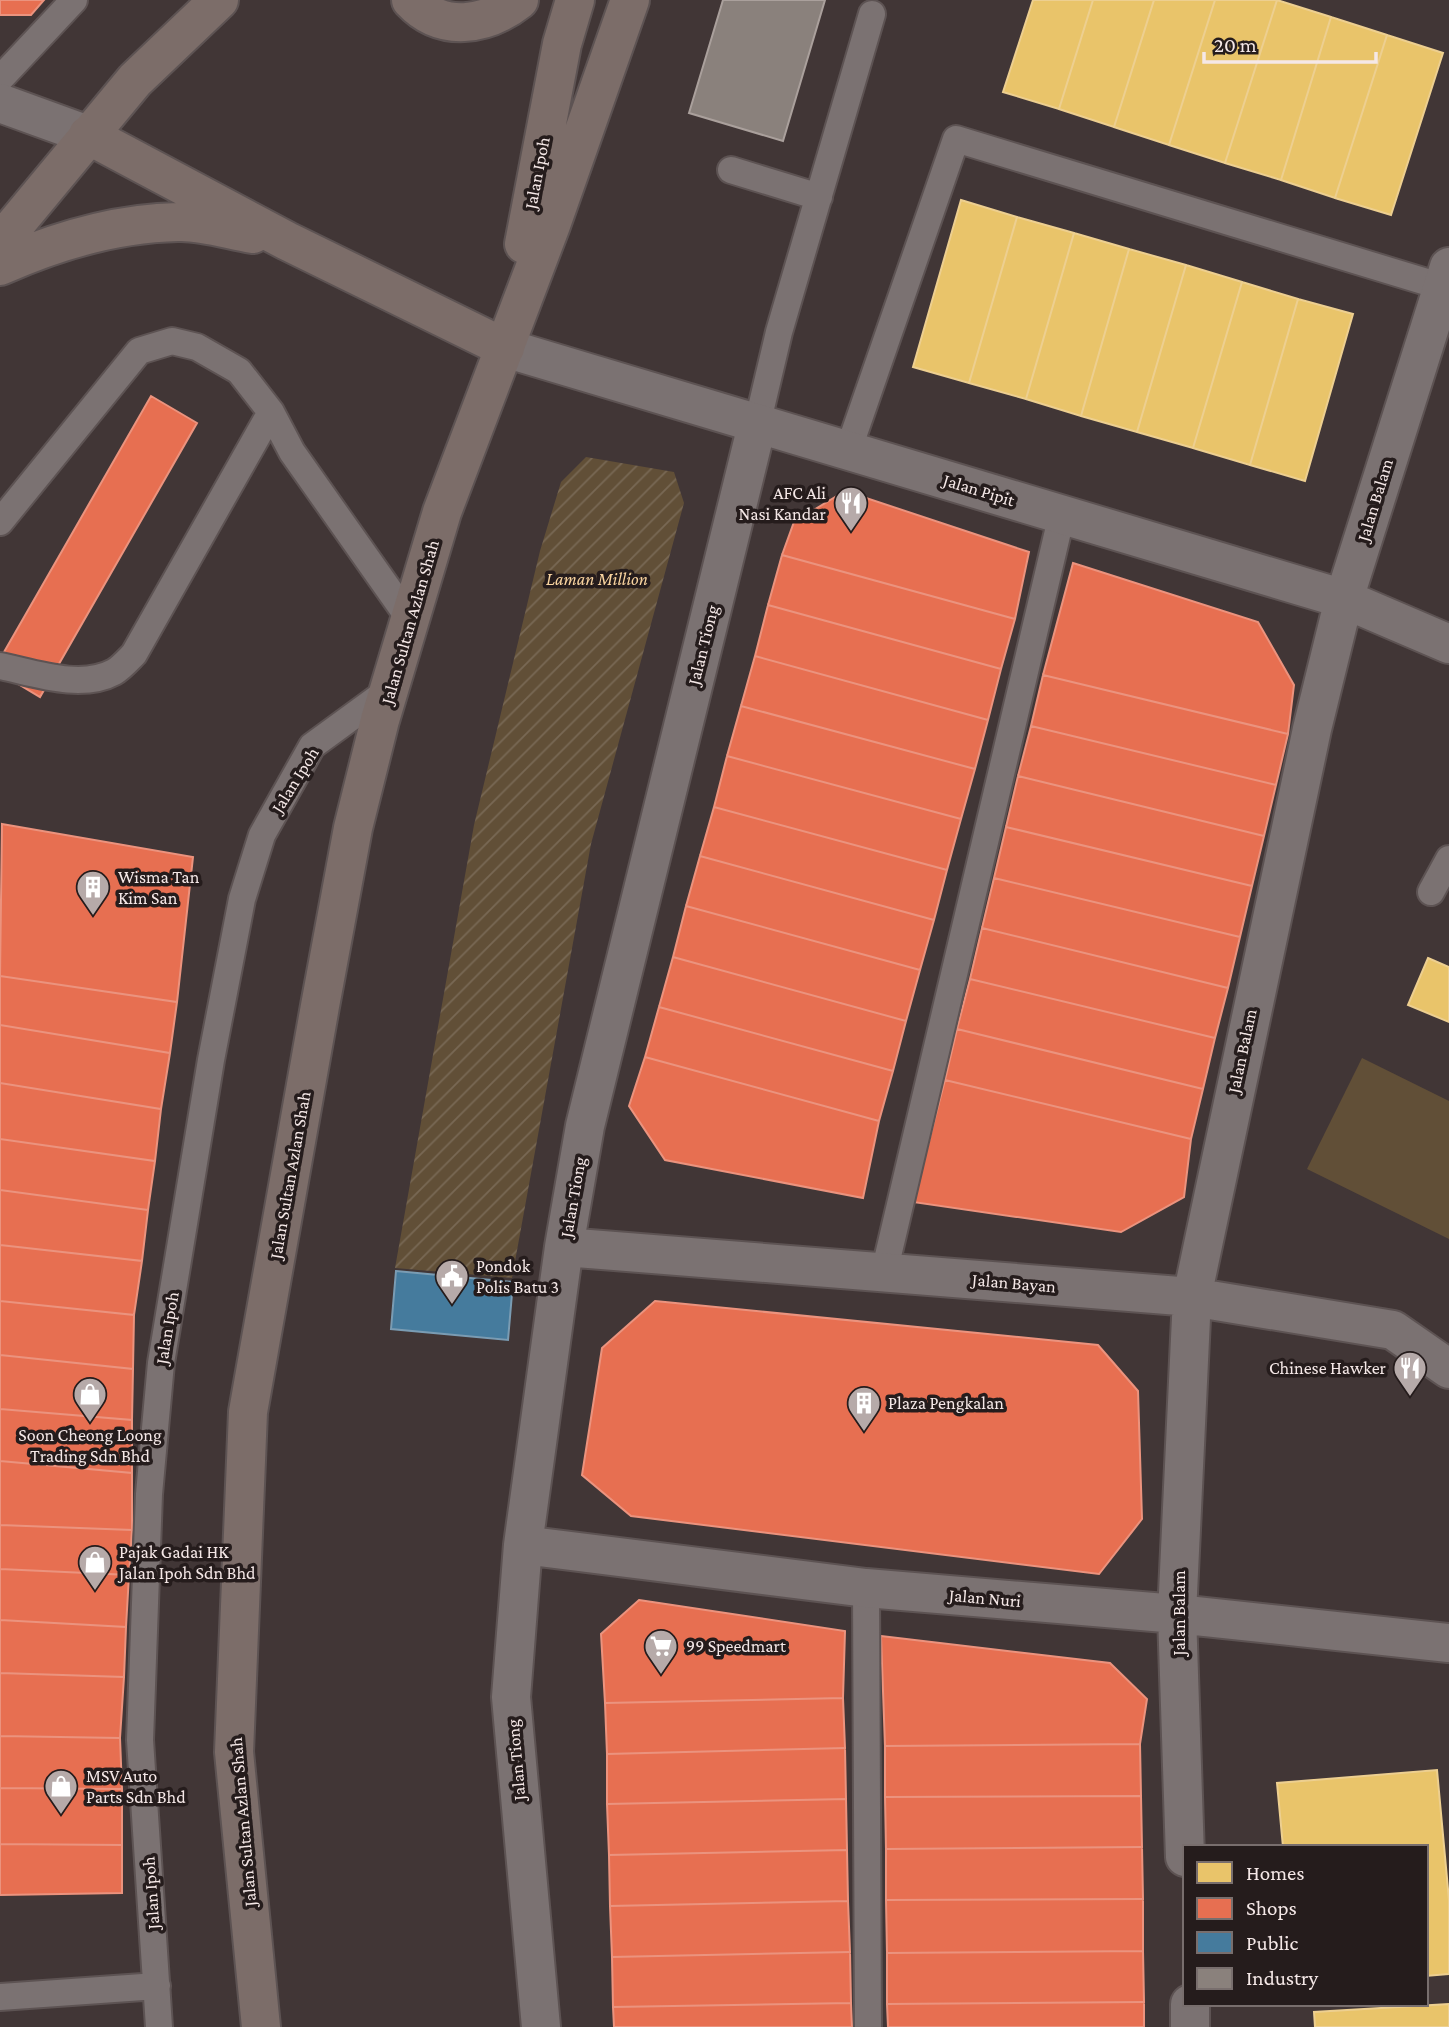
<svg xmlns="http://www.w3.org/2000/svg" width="1449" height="2027" font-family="'Crimson Pro',serif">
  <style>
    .park { fill: #614f37 }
    .garden { fill: url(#garden-furrows) }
    .homes { fill: #e9c46a; stroke: #edcf90; stroke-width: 2 }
    .shops { fill: #e76f51; stroke: #eb937e; stroke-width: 2 }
    .public { fill: #457b9d; stroke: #7a9cb3; stroke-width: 2 }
    .industry { fill: #8a817c; stroke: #aaa09c; stroke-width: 2 }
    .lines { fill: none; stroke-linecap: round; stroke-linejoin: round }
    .service-casing { stroke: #5d5353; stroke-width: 30 }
    .minor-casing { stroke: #5d5353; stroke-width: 42 }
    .primary-casing { stroke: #5d5353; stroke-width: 42 }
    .service { stroke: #7b7272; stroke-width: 26 }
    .minor { stroke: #7b7272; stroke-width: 38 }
    .primary { stroke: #7c6d69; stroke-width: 38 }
    .labels { text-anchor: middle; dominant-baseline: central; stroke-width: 7; stroke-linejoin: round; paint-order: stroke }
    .street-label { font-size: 18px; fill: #f5e8e7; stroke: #251c1c }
    .poi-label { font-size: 18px; fill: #f5e8e7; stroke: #251c1c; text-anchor: start }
    .park-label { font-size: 18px; font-style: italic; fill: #fad5a0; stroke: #251c1c }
  </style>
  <defs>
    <pattern id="garden-furrows" width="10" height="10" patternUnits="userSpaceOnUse" patternTransform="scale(1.75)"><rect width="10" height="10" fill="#614f37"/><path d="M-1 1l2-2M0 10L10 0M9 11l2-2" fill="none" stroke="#786854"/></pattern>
  </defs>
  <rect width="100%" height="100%" fill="#413636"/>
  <path class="park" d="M1362,1058L1449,1101V1239L1307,1169Z"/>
  <path class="garden" d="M586,457L674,472L684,503L591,844L512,1278L395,1268L474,825L540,551L561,482Z"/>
  <path class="homes" d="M1033,0H1093L1059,109L1003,92Z
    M1093,0H1154L1114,127L1059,109Z
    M1154,0H1215L1169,145L1114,127Z
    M1215,0H1277L1225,163L1169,145Z
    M1277,0L1331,17L1281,180L1225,163Z
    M1331,17L1387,35L1335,198L1281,180Z
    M1387,35L1443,53L1391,215L1335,198Z
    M961,200L1017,217L969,383L913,367Z
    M1017,217L1074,233L1026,399L969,383Z
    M1074,233L1129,249L1081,416L1026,399Z
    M1129,249L1186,265L1137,432L1081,416Z
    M1186,265L1242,282L1193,448L1137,432Z
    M1242,282L1298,299L1250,465L1193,448Z
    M1298,299L1353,314L1305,481L1250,465Z
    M1428,958L1449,967V1022L1408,1005Z
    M1437,1770L1449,1900V1974L1426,1976V1847H1283L1277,1783Z
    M1449,2004V2027H1315L1314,2012Z"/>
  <path class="shops" d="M0,0H44L31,15H0Z
    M151,396L197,423L40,697L0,673V659Z
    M845,491L1029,552L1015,619L782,555L794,522Z
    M782,555L1015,619L1001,669L768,605Z
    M1073,563L1258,622L1294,685L1288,734L1043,675Z
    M768,605L1001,669L988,720L755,656Z
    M755,656L988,720L975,769L741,706Z
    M1043,675L1288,734L1276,785L1031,726Z
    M741,706L975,769L961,819L727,756Z
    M1031,726L1276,785L1264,836L1018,776Z
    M727,756L961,819L947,870L714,807Z
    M1018,776L1264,836L1252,886L1006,827Z
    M714,807L947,870L934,920L700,856Z
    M2,824L193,857L177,1002L0,976Z
    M1006,827L1252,886L1240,937L994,878Z
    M700,856L934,920L920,970L686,906Z
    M994,878L1240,937L1228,988L982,928Z
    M686,906L920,970L906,1021L673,957Z
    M982,928L1228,988L1215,1038L970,979Z
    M673,957L906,1021L893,1071L659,1007Z
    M0,976L177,1002L170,1053L0,1025Z
    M970,979L1215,1038L1203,1089L957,1029Z
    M659,1007L893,1071L879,1121L645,1057Z
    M0,1025L170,1053L161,1109L0,1083Z
    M957,1029L1203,1089L1191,1139L945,1080Z
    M645,1057L879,1121L863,1198L665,1160L629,1106Z
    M945,1080L1191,1139L1184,1197L1121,1232L913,1202Z
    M0,1083L161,1109L155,1161L0,1139Z
    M0,1139L155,1161L148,1210L0,1190Z
    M0,1190L148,1210L142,1261L0,1245Z
    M0,1245L142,1261L134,1315L0,1301Z
    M0,1301L134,1315L133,1369L0,1355Z
    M655,1301L1098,1345L1138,1391L1142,1519L1099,1574L631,1516L582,1475L602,1348Z
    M0,1355L133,1369L132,1420L0,1409Z
    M0,1409L132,1420V1473L0,1461Z
    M0,1461L132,1473V1530L0,1525Z
    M0,1525L132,1530L129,1575L0,1569Z
    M0,1569L129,1575L126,1627L0,1620Z
    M639,1600L845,1631L843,1698L605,1703L601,1634Z
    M0,1620L126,1627L124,1677L0,1673Z
    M881,1636L1110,1663L1147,1699L1140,1744L885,1746Z
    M0,1673L124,1677L120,1738L0,1736Z
    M843,1698L845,1748L607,1754L605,1703Z
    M0,1736L120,1738L122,1789L0,1788Z
    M1140,1744L1141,1796L885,1797V1746Z
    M845,1748L846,1799L607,1804V1754Z
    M0,1788L122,1789V1845L0,1844Z
    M1141,1796L1142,1847L886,1849L885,1797Z
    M846,1799L847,1850L609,1855L607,1804Z
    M0,1844L122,1845V1893L0,1895Z
    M1142,1847L1143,1899L886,1900V1849Z
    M847,1850L848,1901L610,1906L609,1855Z
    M1143,1899V1951L887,1953L886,1900Z
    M848,1901L850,1952L612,1957L610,1906Z
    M1143,1951L1144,2002L887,2004V1953Z
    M850,1952L851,2003L613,2007L612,1957Z
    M1144,2002V2027H888L887,2004Z
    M851,2003L852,2027H614L613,2007Z"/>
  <path class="public" d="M396,1271L513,1282L508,1340L391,1329Z"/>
  <path class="industry" d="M723,0H825L783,141L689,113Z"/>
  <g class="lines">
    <defs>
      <path id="service" d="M0,79L74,0
        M731,170L819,197
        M757,425L779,332L872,14
        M848,451L956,139L1443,287
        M0,522L139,351L172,341L197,347L239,371L271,412L292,452L411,621
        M0,666C34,673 81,690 114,672C121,668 128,660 134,654L271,412
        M1431,892L1449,859
        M884,1273L1062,514
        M866,1588L868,2027
        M0,1997L157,1986
        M159,2027L140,1740L149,1494L161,1363L211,1060L242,899L262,835L312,746L390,689"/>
      <path id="minor" d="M0,103L88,135
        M505,348L1344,599L1449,644
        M564,1247L1192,1297L1393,1330L1449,1369
        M523,1545L866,1588L1177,1614L1449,1643
        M1185,1857L1177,1614L1192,1297L1312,729L1344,599L1449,267
        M1190,2004V2027
        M541,2027L511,1697L523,1545L564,1247L585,1126L757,425"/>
      <path id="primary" d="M411,0C442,33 486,26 519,0
        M88,135L287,241L505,348
        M0,243L135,80L219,0
        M524,244L562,44L575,0
        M0,266C54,242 118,223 178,222C202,221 229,230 253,234
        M261,2027L234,1752L248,1412L320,1006L353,828L380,720L442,512L551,225L630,0"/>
    </defs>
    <use href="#service" class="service-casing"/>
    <use href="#minor" class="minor-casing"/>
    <use href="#primary" class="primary-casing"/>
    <use href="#service" class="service"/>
    <use href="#minor" class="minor"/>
    <use href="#primary" class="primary"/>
  </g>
  <defs>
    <symbol id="restaurant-pin" viewBox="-11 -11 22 30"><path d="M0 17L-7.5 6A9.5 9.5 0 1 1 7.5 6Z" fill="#b6aaa9" stroke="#251c1c"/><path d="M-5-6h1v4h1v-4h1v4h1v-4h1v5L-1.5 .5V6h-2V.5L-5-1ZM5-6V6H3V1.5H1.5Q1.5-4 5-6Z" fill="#fff"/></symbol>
    <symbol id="building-pin" viewBox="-11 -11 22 30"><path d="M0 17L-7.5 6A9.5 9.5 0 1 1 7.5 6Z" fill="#b6aaa9" stroke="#251c1c"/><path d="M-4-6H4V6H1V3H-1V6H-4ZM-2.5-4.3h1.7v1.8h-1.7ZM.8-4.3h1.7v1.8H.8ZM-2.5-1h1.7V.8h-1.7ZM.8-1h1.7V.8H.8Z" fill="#fff"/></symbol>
    <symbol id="civic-pin" viewBox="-11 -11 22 30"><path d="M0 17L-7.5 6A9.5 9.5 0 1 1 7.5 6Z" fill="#b6aaa9" stroke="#251c1c"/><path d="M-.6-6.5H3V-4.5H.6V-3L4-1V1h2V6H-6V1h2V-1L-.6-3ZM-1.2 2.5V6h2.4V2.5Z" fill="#fff"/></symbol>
    <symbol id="shop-pin" viewBox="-11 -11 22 30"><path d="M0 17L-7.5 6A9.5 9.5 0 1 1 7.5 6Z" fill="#b6aaa9" stroke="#251c1c"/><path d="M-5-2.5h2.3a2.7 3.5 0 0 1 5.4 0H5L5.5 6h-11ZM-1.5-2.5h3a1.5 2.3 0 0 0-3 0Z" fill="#fff"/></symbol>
    <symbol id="supermarket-pin" viewBox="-11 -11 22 30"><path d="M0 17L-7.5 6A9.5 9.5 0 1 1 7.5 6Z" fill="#b6aaa9" stroke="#251c1c"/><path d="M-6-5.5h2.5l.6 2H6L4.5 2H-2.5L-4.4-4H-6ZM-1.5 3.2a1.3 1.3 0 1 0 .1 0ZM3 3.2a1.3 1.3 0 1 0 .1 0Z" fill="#fff"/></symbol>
  </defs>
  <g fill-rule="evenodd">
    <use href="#restaurant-pin" x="832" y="484" width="38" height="52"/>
    <use href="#building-pin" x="74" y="868" width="38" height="52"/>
    <use href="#civic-pin" x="433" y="1257" width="38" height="52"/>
    <use href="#restaurant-pin" x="1391" y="1349" width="38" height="52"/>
    <use href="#shop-pin" x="71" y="1375" width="38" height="52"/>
    <use href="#building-pin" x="845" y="1384" width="38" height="52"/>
    <use href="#shop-pin" x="76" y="1543" width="38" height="52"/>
    <use href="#supermarket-pin" x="642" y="1627" width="38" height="52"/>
    <use href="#shop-pin" x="42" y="1767" width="38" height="52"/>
  </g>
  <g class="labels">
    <g class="street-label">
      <text transform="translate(537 173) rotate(-79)">Jalan Ipoh</text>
      <text transform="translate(979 490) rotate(17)">Jalan Pipit</text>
      <text transform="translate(1375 500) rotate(-73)">Jalan Balam</text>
      <text transform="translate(410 622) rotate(-74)">Jalan Sultan Azlan Shah</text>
      <text transform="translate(703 645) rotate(-76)">Jalan Tiong</text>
      <text transform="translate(295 780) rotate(-58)">Jalan Ipoh</text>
      <text transform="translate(1242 1051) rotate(-78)">Jalan Balam</text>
      <text transform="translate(290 1175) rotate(-80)">Jalan Sultan Azlan Shah</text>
      <text transform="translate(573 1197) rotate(-80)">Jalan Tiong</text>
      <text transform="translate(1014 1283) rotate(5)">Jalan Bayan</text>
      <text transform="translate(167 1328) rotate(-81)">Jalan Ipoh</text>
      <text transform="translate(985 1598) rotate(5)">Jalan Nuri</text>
      <text transform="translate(1179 1613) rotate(-90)">Jalan Balam</text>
      <text transform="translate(516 1760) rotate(-95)">Jalan Tiong</text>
      <text transform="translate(243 1822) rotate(-95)">Jalan Sultan Azlan Shah</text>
      <text transform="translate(151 1893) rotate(-94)">Jalan Ipoh</text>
    </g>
    <g class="poi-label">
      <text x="826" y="493" text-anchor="end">AFC Ali<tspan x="826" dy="21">Nasi Kandar</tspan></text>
      <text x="118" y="877">Wisma Tan<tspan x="118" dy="21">Kim San</tspan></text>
      <text x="476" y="1266">Pondok<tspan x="476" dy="21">Polis Batu 3</tspan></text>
      <text x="1386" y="1368" text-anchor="end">Chinese Hawker</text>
      <text x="888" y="1403">Plaza Pengkalan</text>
      <text x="90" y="1435" text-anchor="middle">Soon Cheong Loong<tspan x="90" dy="21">Trading Sdn Bhd</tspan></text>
      <text x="119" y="1552">Pajak Gadai HK<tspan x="119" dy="21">Jalan Ipoh Sdn Bhd</tspan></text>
      <text x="686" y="1646">99 Speedmart</text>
      <text x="86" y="1776">MSV Auto<tspan x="86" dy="21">Parts Sdn Bhd</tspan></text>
    </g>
    <g class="park-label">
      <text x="597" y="579">Laman Million</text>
    </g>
  </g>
  <rect x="1183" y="1845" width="245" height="161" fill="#251c1c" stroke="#786e6d" stroke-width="2"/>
  <rect x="1197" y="1862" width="35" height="21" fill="#e9c46a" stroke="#786e6d" stroke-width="2"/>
  <text x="1246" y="1880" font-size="21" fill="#f5e8e7">Homes</text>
  <rect x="1197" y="1898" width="35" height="21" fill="#e76f51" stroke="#786e6d" stroke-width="2"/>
  <text x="1246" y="1915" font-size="21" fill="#f5e8e7">Shops</text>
  <rect x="1197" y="1932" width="35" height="21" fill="#457b9d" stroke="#786e6d" stroke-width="2"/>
  <text x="1246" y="1950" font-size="21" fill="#f5e8e7">Public</text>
  <rect x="1197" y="1968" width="35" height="21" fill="#8a817c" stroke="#786e6d" stroke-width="2"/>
  <text x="1246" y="1985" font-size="21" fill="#f5e8e7">Industry</text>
  <path d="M1204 52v10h172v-10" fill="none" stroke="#f5e8e7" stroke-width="3.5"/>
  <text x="1214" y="52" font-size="21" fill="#f5e8e7" stroke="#251c1c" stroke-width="5" paint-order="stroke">20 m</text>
</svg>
